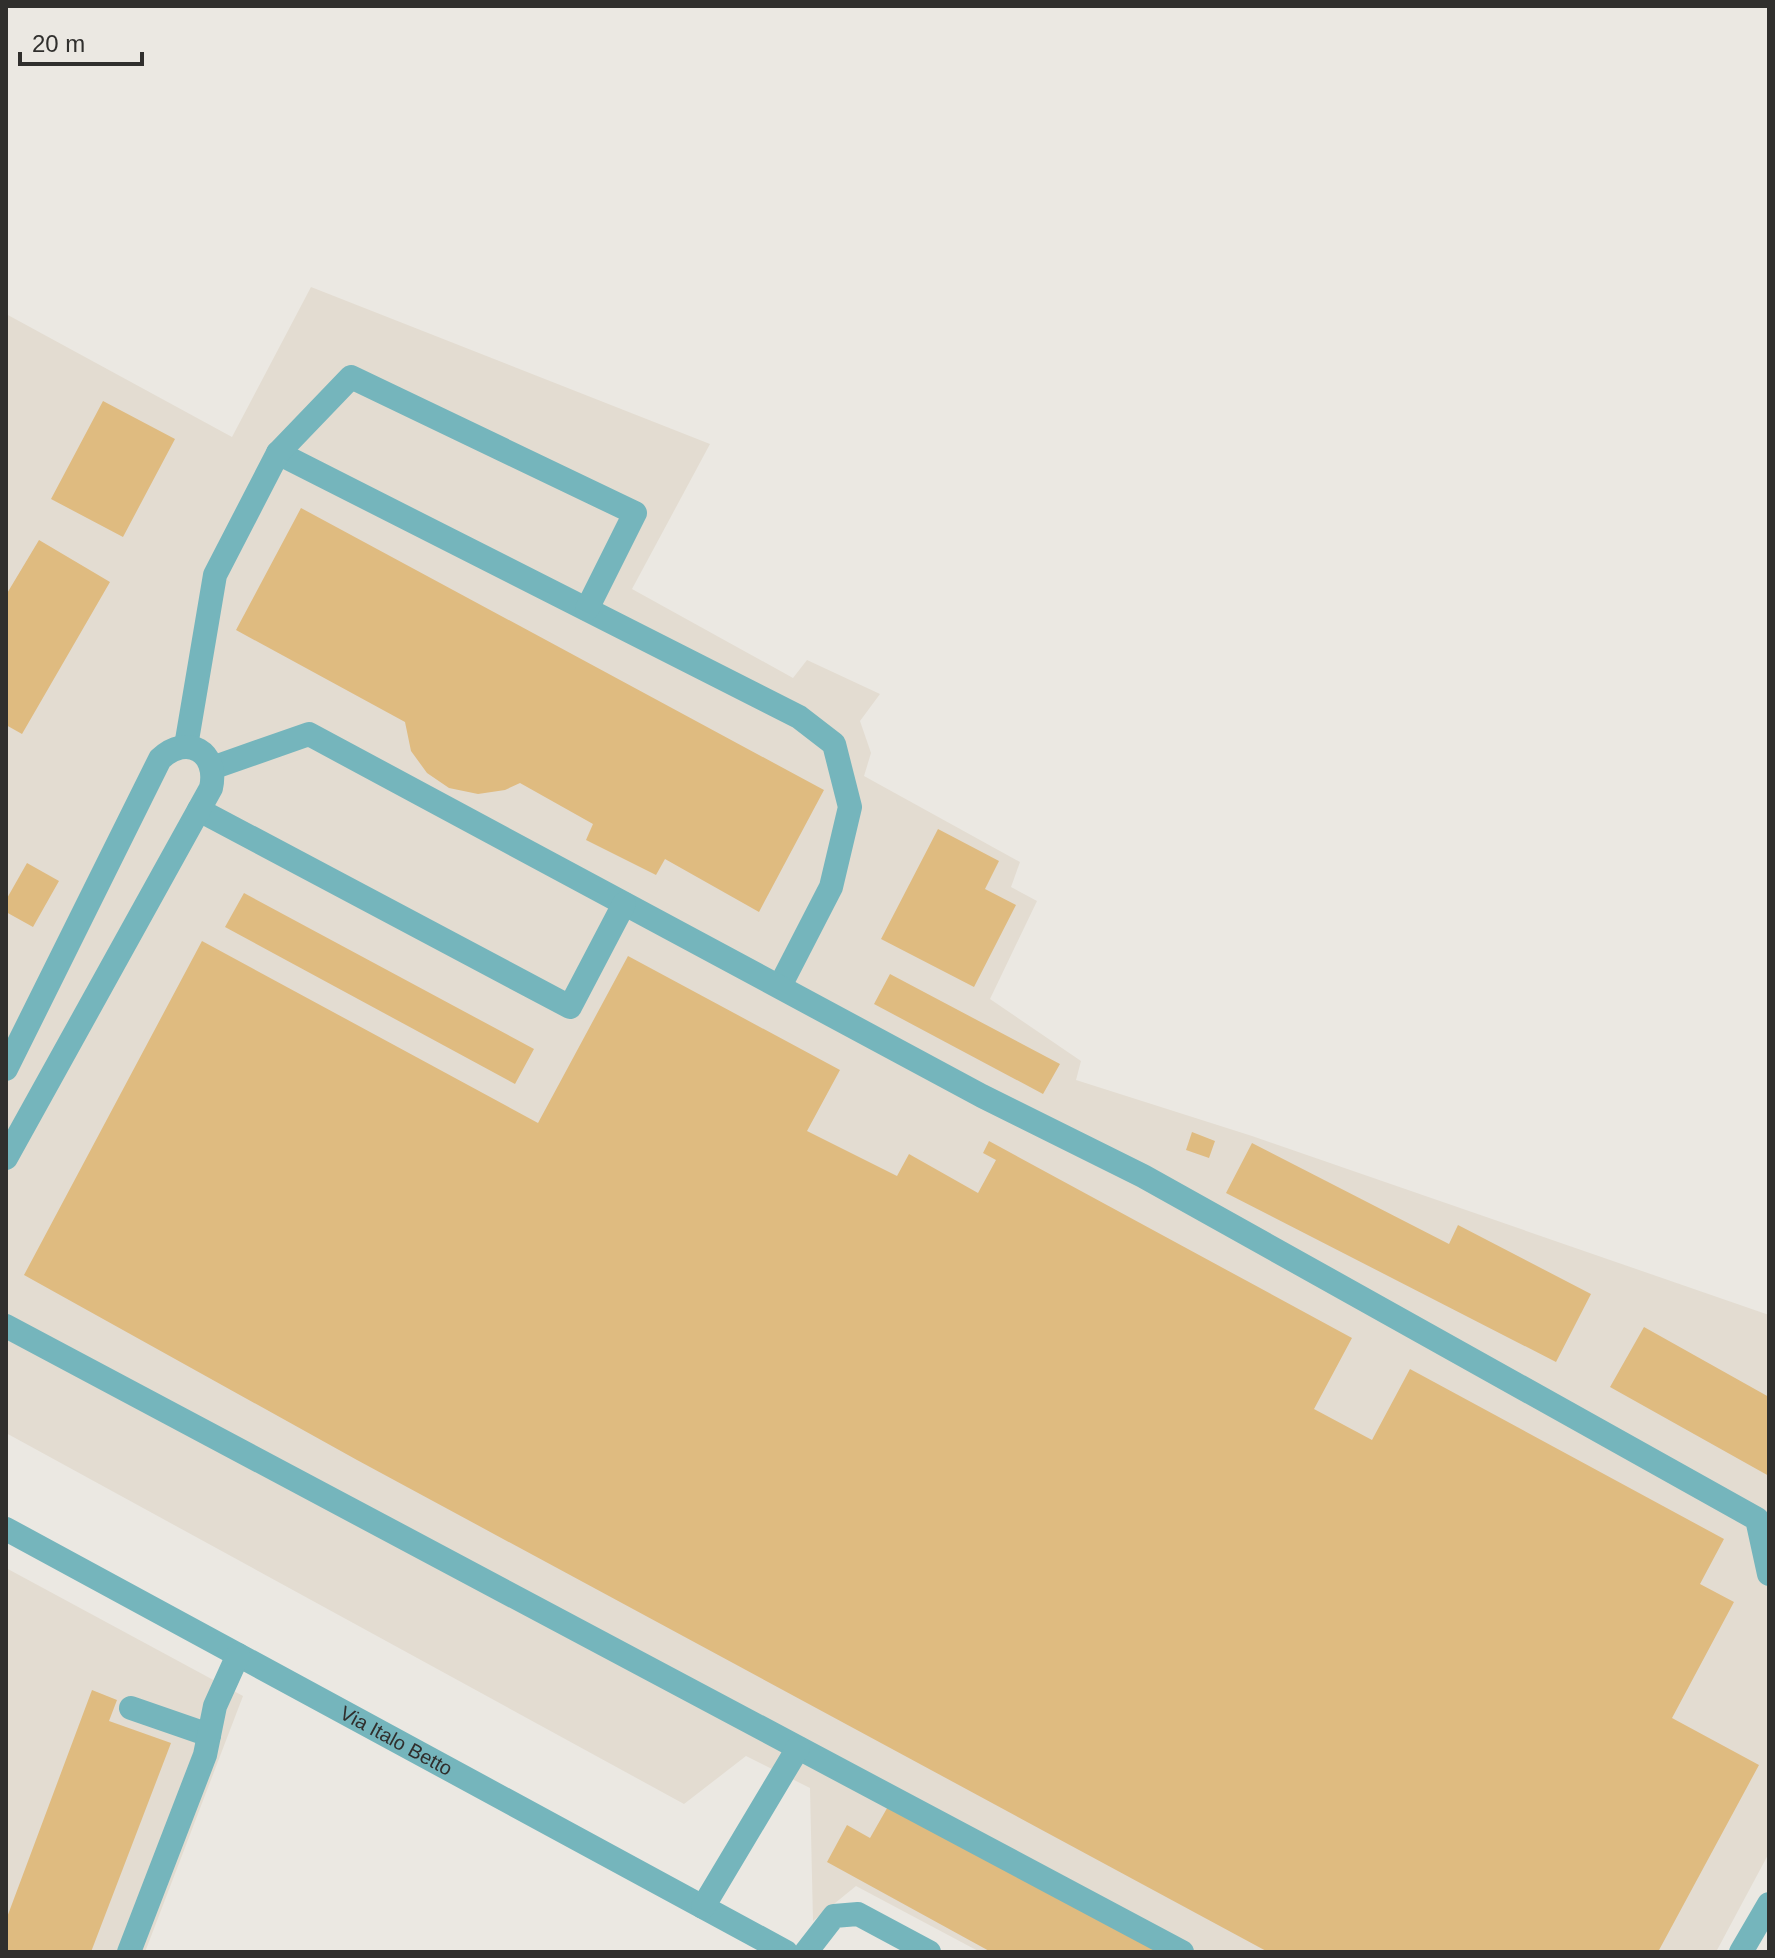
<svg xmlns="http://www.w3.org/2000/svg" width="1775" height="1958" font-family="Arial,sans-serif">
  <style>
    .built { fill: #e3dcd1 }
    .building { fill: #dfbb80 }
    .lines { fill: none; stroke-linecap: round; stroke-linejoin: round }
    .minor { stroke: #75b5bc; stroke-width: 24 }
    .labels { text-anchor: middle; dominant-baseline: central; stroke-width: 6; stroke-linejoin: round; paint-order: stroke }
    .street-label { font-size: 20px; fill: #302f2d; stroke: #ebe8e2 }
  </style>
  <rect width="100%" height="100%" fill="#ebe8e2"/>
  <path class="built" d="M311,287L710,444L632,589L793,678L807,660L880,694L860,721L871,753L864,776L1020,862L1011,887L1037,901L990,999L1081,1061L1076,1080L1252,1136L1769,1315V1853L1716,1952H980L856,1886L813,1921L810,1788L746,1756L684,1804L6,1433V314L232,437Z
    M6,1568L243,1696L145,1952H6Z"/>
  <path class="building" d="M103,401L175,439L123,537L51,499Z
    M301,508L824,790L759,912L665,859L656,875L586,840L593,824L520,783L505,790L478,794L449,788L427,773L411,751L405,722L236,630Z
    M39,540L110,582L22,734L6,725V595Z
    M938,829L999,861L985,889L1016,905L974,987L881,939Z
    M27,863L59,881L33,927L6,912V900Z
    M244,893L534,1049L515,1084L225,927Z
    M202,941L538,1123L628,956L840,1070L807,1131L897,1176L909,1154L978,1193L996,1160L983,1153L989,1141L1352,1338L1314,1409L1372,1440L1410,1369L1724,1539L1700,1584L1734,1602L1672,1718L1759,1765L1658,1952H1268L357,1460L24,1275Z
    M890,974L1060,1064L1043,1094L874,1004Z
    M1192,1132L1215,1141L1209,1158L1186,1150Z
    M1252,1143L1449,1244L1458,1225L1591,1294L1556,1362L1226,1193Z
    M1644,1327L1769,1397V1476L1610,1387Z
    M92,1690L117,1700L109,1721L171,1743L91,1952H6V1920Z
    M890,1803L1160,1952H991L827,1862L847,1825L870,1838Z"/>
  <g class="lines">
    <g class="minor">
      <path d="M278,453L799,717L834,744L850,807L831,887L780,986"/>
      <path d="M186,746L215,575L278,453L351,377L635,513L587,609"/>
      <path d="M212,768L309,734L982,1096L1143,1176L1757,1519L1769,1574"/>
      <path d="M199,810L570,1007L624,904"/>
      <path d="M6,1069L160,759C187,733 219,752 211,788L6,1158"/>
      <path d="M6,1326L1182,1952"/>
      <path id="s1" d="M6,1529L786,1952"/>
      <path d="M131,1708L209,1735"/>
      <path d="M703,1907L798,1748"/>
      <path d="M129,1952L205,1755L215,1706L238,1655"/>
      <path d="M806,1952L834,1916L858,1914L929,1952"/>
      <path d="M1741,1952L1769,1904"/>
    </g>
  </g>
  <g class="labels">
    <g class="street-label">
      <text stroke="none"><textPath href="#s1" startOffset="444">Via Italo Betto</textPath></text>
    </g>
  </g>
  <rect width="1775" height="1958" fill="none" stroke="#302f2d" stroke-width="16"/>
  <path d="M20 52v12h122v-12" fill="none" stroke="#302f2d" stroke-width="4"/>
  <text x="32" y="52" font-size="24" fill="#302f2d" stroke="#ebe8e2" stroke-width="6" paint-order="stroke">20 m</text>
</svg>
